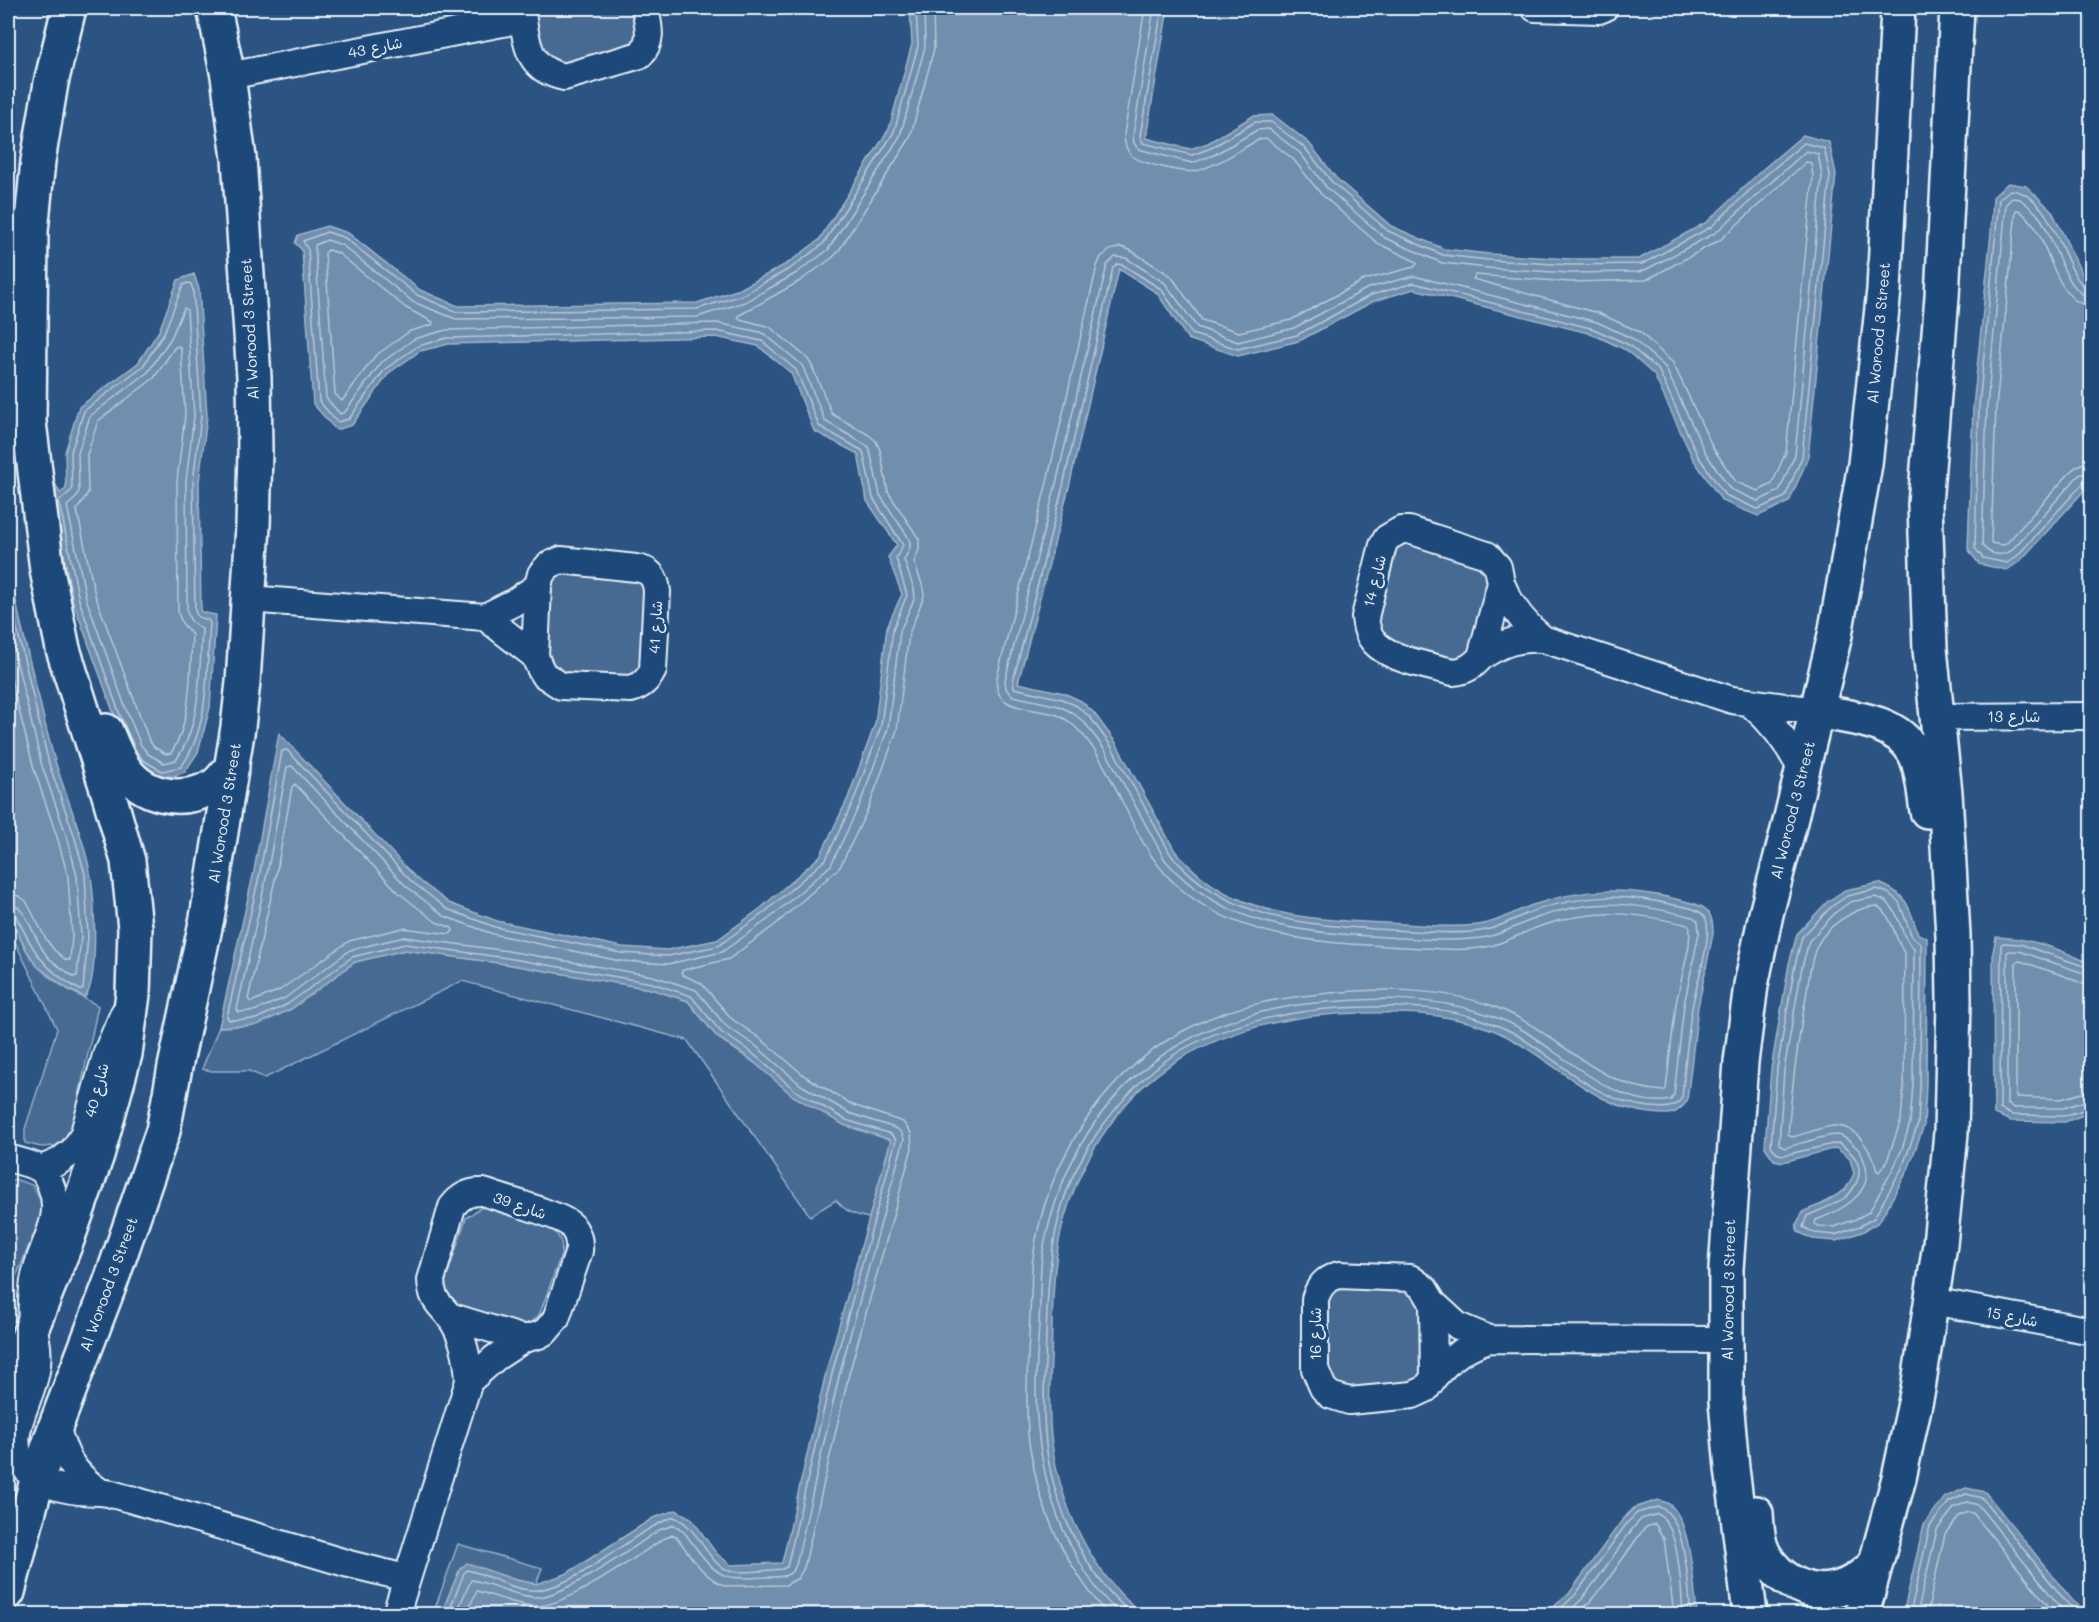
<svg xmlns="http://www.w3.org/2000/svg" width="2099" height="1622" font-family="Mali,'Playpen Sans Arabic',sans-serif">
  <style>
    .green { fill: #476b93; stroke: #98aec6; stroke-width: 1.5 }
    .water { fill: #708ead; stroke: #a0b6cb; stroke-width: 1.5 }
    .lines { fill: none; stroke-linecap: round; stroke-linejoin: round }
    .shore { stroke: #b8c9da; stroke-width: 1.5 }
    .street-casing { stroke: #e8f1f8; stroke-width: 30 }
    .secondary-casing { stroke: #e8f1f8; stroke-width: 38 }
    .street { stroke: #1f4a7a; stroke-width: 26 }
    .secondary { stroke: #1f4a7a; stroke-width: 33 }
    .labels { text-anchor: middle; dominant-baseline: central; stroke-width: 6; stroke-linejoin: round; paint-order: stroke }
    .street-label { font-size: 15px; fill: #e8f1f8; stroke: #1f4a7a }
  </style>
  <rect width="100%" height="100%" fill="#2b5482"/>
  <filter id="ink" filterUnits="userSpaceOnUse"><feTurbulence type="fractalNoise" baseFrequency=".0167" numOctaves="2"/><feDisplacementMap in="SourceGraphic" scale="12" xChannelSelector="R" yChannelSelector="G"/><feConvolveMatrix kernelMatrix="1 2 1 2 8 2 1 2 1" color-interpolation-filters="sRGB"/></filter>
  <g filter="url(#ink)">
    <path class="green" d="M530,8H634L639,36L636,45L560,65L542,59Z
      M1405,544L1415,545L1483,567L1488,576L1489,586L1470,650L1465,656L1457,661L1385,643L1374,629L1391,554L1397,548Z
      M559,572L634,575L648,586L647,662L635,675L625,677L564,672L555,670L548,662L549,586L553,579Z
      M8,911C16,929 23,949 36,964C52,983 77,994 98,1006L79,1096L76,1123L67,1137L55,1146L41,1147L25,1143V1129L57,1029L8,927Z
      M405,950L506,964L651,989L688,1001L717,1037L844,1125L891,1140L869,1218C854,1215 846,1212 836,1200L810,1216L687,1040L462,981L265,1078L249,1071H212L202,1069L219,1027L257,1025L291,1009L355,962Z
      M14,1179L32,1185L42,1203L40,1219L8,1296V1183Z
      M489,1207L553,1230C561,1238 563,1244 561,1255L540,1313C534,1323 528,1325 516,1326L454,1303L443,1289L466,1218L480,1208Z
      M1333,1288H1405L1421,1297L1423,1373L1413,1388H1339L1325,1378L1322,1301Z
      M458,1544L542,1568L536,1584L460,1569L441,1614H433Z"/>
    <path class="water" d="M910,8H1168L1146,138L1190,149L1208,143L1253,116L1273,115L1309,143L1336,178L1391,226L1444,249L1489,254L1570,259H1639L1707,222L1763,169L1803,135L1829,142L1836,174L1808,458L1789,502L1758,516L1722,501L1693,459L1654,375L1626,350L1592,334L1414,289L1374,301L1299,341L1238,356L1188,339L1157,293L1119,269L1069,487L1018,683L1064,693L1081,701L1094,713L1116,743L1175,851C1191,869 1210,886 1232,896C1279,919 1336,921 1387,923C1417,925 1448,928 1478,925C1497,923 1515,911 1533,905C1582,888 1627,887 1676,899C1700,905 1714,905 1713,934L1698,1007L1687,1101C1676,1116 1669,1115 1651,1113C1595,1107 1560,1066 1513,1040C1503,1034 1491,1029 1481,1026C1442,1013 1404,1012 1364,1013C1301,1013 1233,1027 1178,1060C1124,1092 1084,1154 1066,1213C1051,1260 1053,1311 1051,1359C1050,1384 1048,1411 1051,1436C1059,1504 1089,1570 1142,1614H441L460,1569L467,1563L516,1580L536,1584L566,1574L653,1518L676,1510L691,1518L716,1553L731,1565L782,1563L827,1368L891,1140L844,1125L793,1096L748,1057L717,1037L688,1001L651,989L506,964L405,950L355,962L291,1009L257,1025L219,1027L254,871L279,733L415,877L449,903L497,921L622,947L667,950L717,940L761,908L820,856L848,798L875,724L887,627L902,594L888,557L897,545L867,501L858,454L814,431L791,373L758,346L716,337L449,344L420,351L389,373L352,425L336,430L313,404L302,250L295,243L298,235L327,226L348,233L420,290L458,306L697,303L740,289L788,263L819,240L889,129L912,44Z
      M2008,183L2026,186L2052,211L2080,270L2091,287L2092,482L2020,561L2007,570L1979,564L1968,549L1973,407L1991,233L1993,197Z
      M194,274L199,289L207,416L199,482L201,612L216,615L210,708L198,752L185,772L174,776L160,777L138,764L129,752L115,717L73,601L50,487L55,483L60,493L66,489L65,452L79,407L138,363L159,331L178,280Z
      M8,560C16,606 27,652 39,698C44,719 49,742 56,764C67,800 83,834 90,872C95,894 99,981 85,997L68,989L37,966L27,951L8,911Z
      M1879,883C1908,895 1909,906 1918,934L1927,938L1926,1085L1924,1125L1908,1170L1879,1222L1862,1232L1836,1241L1813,1239L1798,1232L1796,1224L1804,1211L1822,1204L1845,1190L1854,1174L1850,1159L1836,1148L1783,1162L1774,1160L1765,1147L1771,1069L1789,964L1797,934L1827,902L1845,890Z
      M1996,937C2031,938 2060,949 2091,964V1112L2065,1122L2011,1121L1994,1114L1993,952Z
      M1966,1488L1985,1492L2073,1601L2091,1614H1903L1924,1524L1945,1497Z
      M1658,1500C1659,1501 1667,1502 1667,1503C1691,1515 1694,1589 1697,1614H1546L1571,1591L1623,1519L1634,1508Z"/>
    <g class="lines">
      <path class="shore" d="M1806,162L1811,163L1813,176L1786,452L1772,484L1758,491L1736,482L1713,448L1673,363L1640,332L1598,313L1473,279L1475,275L1570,282L1646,280L1720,240Z
        M328,250L338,253L406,308L433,322L432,325L410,331L375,356L342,401L335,394L325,253Z
        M188,283L191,284L193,290L201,416L193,482L195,611L198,617L208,620L210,623C206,670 210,728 181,767L162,771L143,760L135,749L120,715L79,600L59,501L72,490L71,452L84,411L143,366L164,333L183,285Z
        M2092,290C2064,287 2059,193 2010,190L1999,199L1979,407L1975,548L1983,558L2007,563L2017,556L2085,481L2092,479
        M2092,297C2066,296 2054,238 2041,219C2036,211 2027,205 2020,199L2012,198L2006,204L1987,407L1982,545C1989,555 2001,557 2011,551L2079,475L2092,471
        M2092,306C2057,305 2050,247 2033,224C2030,219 2024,215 2019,210H2016L1996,408L1991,543L2002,545L2006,544L2073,469L2081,464L2092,462
        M184,308L187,310L194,416L186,481L187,612L191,621L202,629C199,671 202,724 176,760L164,763L148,754L141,745L127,712L86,598L67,506L76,498L79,491L78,453L90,416L148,372L171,338Z
        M179,346L181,349L185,415L177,481L178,612L182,623L192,635C190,671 192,722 171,753L166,754L154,747L149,740L95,595L77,510L88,493L87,455L98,421L154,378L175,347Z
        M8,591L49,764L74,835L85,874L88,937L83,989L80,990C42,969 33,950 15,914L8,910
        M8,626L42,766L67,837L77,876L81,936L77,976L74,977C65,970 54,964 47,956C34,941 27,904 8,903
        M8,667L34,769L58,840L68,877L72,936L70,960H66L54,950L46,939L26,901L19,896L8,894
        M295,784L399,893L436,922L452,928L453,931L450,934L403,928L349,941L280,990L251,1002L248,999L276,875L292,787Z
        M1877,889L1888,893L1899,902L1912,937L1921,944L1920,1085L1918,1124L1902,1168L1874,1218L1860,1226L1835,1235L1815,1233L1803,1227L1807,1216C1820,1210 1834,1205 1846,1197C1850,1194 1852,1190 1855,1185C1866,1166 1854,1153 1838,1143L1784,1155L1778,1154L1771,1146L1777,1069L1795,965L1802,937L1831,907L1847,896Z
        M1876,897C1903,905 1896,932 1914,949L1913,1085L1910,1123L1902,1149L1895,1165L1869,1212L1856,1219L1834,1227L1817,1226L1815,1224L1816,1220C1838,1212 1875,1194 1865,1164C1863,1158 1862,1152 1857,1148C1852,1143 1845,1136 1838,1135C1828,1134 1796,1145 1784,1148L1779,1144L1784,1070L1802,967L1809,941L1836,912L1850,902Z
        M1877,906C1893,915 1894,939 1905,954L1904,1085L1901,1120L1887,1161L1879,1172L1877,1171C1872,1152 1857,1124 1834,1126C1820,1127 1806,1134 1792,1137L1788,1134C1792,1086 1798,1039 1807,991C1809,977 1811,959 1817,946C1826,926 1855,907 1877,906Z
        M2092,969L2020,944L2003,943L2001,945L2000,1109L2012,1115L2064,1116L2092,1107
        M2092,976L2019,951H2009L2007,953V1104L2014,1108H2063L2092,1099
        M2092,985L2083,984L2062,975L2020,961L2016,963V1097L2061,1099L2092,1090
        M448,1614L464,1573L467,1570C488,1574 516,1593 538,1590C583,1584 629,1533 674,1517C699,1526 708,1566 730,1571C744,1574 767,1570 782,1569L787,1567L833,1370L896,1140L891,1134L846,1120L796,1091L751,1052L721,1032L691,996L652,983L507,958L405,944L352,957L288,1004L256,1019L229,1020L227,1017L260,872L282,751L287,750L411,881L447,909L495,927L621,953L668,956L718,946L765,912L826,859L854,800L881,726L893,629L907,595L896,558L903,545L873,498L863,451L819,426L796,370L762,341L716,331L447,338L418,346L385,369L349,419L337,422L319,401L308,250L303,241L327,232L345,238L417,295L457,312L697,309L742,295L791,268L823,244L894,132L918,46L916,8
        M456,1614L471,1580C492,1583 511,1595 533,1597C561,1600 634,1547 659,1530L674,1525C683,1529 687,1536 693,1544C720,1581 725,1579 768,1577C780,1577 791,1578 796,1565L840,1372L904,1139L901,1132L895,1128L849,1113L801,1085L756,1046L726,1026L696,990L653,976L508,951L404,937L350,950L285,998L254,1011L238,1012L237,1009L267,874L287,767L292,766L406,886L444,916L493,934L620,961L668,964L722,952L770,918L831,865L860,804L888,728L900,631L915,597L914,589L904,560C908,551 913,547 908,537L880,495L869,447L825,421L802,365L766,335L760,332L717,323L446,330L414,339L381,363L345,412L340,414L326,398L315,245L327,240L342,245L413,302L456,319L697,317L745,302L795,274L828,250L900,136L925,47L924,8
        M466,1614L477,1591C496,1596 514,1605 534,1606C566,1608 635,1557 663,1539L673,1535L676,1536C690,1555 703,1578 726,1586L786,1585L798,1578L804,1568L849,1374L912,1148L911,1133L903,1122L853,1105L806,1077L761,1039L732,1019L701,983L683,975L681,973L683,970L729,959L775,925L840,867L869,807L897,730L909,634L924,596L923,587L914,562L919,550V539L888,492L880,450L876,441L869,435L832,414L811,364L806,357L770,327L740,319L738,316L800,281L832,258L838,252L910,138L934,49L933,8
        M1107,1614C1071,1571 1045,1525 1034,1469C1032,1458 1029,1446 1028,1434C1025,1388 1029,1340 1031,1293C1032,1282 1031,1270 1033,1258C1046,1160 1107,1065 1199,1023C1239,1004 1286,997 1330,993C1383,988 1436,988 1487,1004C1555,1026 1591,1087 1664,1091L1666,1089L1676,1003L1689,946L1690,928L1688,925C1634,912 1596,908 1541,926C1523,932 1506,943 1486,947C1461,952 1431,948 1405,947C1325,943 1232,941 1171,880C1133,842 1120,783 1088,741C1079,730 1070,720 1057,715C1034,707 991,712 997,677L1047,482L1097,266L1101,257L1110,250L1121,247L1130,250L1171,276L1202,320L1239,332L1291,320L1364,280L1414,267L1417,264L1415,261L1377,243L1321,194L1293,159L1266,138L1260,139C1239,150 1219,165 1196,171C1185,174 1141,163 1132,156C1126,150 1124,143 1124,134L1145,8
        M1121,1614C1103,1600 1089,1579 1078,1559C1046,1504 1035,1443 1036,1379C1037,1354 1039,1329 1040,1303C1040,1288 1040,1272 1042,1256C1069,1108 1164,1018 1315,1003C1372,998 1428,995 1483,1013C1496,1017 1510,1022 1521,1029C1561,1053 1620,1111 1671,1100L1674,1095L1684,1005L1699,933L1698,921L1693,917C1637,903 1593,897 1537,918C1519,924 1500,936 1481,938C1450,942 1417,939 1386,937C1302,932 1223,928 1165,860L1105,750L1085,723L1073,713L1059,706L1013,696L1006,689L1005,680L1056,484L1107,265L1115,257L1126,258L1165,283L1197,327L1238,342L1294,328L1368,288L1414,276L1597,322L1633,339L1665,367L1705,452L1730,489L1758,501L1779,491L1795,455L1822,175L1818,154L1806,151L1715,233L1645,270L1638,272L1570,273L1488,268L1442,263L1385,238L1327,188L1300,153L1269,129L1257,130L1214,155L1192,163L1138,149L1134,143L1133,136L1154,8
        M1132,1614C1082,1572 1050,1499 1045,1434C1043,1410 1044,1386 1045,1363C1047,1313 1047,1265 1059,1217C1066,1187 1081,1157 1098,1132C1119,1103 1142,1076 1172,1056C1225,1021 1306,1007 1369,1007C1408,1006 1448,1007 1485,1021C1496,1025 1508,1029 1517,1035C1561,1062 1597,1102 1650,1107C1664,1108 1673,1110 1682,1098C1685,1068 1687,1038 1692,1008C1695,987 1713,938 1706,919C1701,908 1685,907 1674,905C1626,893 1584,895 1536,910C1518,916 1501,928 1481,931C1452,935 1420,931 1391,930C1309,925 1228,922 1171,855L1111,746L1090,717L1077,706L1062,699L1014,688L1013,681L1063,486L1113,268L1118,264L1123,265L1161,289L1192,334L1238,349L1297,335L1371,295L1414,283L1594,329L1629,345L1659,371L1698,456L1725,495L1758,509L1785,497L1802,457L1830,175L1824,148L1804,143L1767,174L1711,227L1642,264L1570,265L1488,260L1443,255L1388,231L1332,182L1305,148L1271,122H1255L1211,148L1192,155L1143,143L1140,136L1162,8
        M1555,1614L1576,1594L1627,1523L1637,1513L1658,1507C1687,1513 1688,1590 1691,1614
        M1566,1614L1581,1600L1598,1578L1633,1528L1641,1519L1658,1514C1680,1525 1681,1592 1683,1614
        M1579,1614L1605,1584L1640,1534L1646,1527L1655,1524L1664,1539L1674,1614
        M1910,1614L1930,1526L1949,1502L1966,1494L1982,1498L2068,1604L2081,1614
        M1917,1614L1937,1530L1954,1508L1967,1502L1978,1505L2062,1609L2069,1614
        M1927,1614L1945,1534L1959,1516L1968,1512L1973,1513L2055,1614"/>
      <defs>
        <path id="street" d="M521,8C527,40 525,69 564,77L640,55C654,40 648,25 645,8
          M1535,8L1599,10L1604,8
          M228,76L523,19
          M1401,530H1409L1487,555L1498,567L1501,583L1481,657C1473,666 1466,671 1453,672C1431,666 1385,659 1372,639C1367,633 1366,625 1365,617L1383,545L1387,538Z
          M561,560L636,568C651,570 656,578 657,592L653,670C648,680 642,686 631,689L561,686L543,674L538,664L535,656L538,586L541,574L549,565Z
          M1501,583C1510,606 1523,623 1543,639
          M248,599L485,617L513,603L538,586
          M485,617L535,656
          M1481,657C1501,643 1519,637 1543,639L1732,700L1817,711
          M1751,704C1774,724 1789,744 1802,771
          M1937,717L2092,716
          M8,1158C17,1161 34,1164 42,1170C46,1174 49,1181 51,1186C65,1221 39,1247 34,1281C32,1294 31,1309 32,1322C33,1328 35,1334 36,1340C38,1350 38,1361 36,1371C30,1405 1,1438 27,1470C41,1488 78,1492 99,1492C109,1492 120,1497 130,1499L349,1564L406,1578
          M41,1169L58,1162L73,1151L83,1136L107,1052L124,1013
          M1339,1275L1410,1278L1424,1288L1433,1303L1434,1377L1426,1389L1413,1395L1349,1401L1330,1395L1323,1388L1315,1369V1299C1319,1286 1325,1279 1339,1275Z
          M1932,1301L2092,1331
          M1433,1303L1458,1326L1489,1339
          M1434,1377C1450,1358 1465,1347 1489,1339L1726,1340
          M469,1381L495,1358L524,1339
          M56,1425C64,1457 73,1473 100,1492
          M396,1614L469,1381C468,1358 464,1336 450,1317C439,1303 432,1301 431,1280L452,1207C460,1196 469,1191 483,1192C500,1198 561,1215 571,1225C578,1233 580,1241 579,1251L556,1319L546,1331L539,1335L524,1339L449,1316"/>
        <path id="secondary" d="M1817,711C1850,718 1895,719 1914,752C1923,768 1924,793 1927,811
          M106,731C111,742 115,754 122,765C141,797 181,804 212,787C220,783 226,773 232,767
          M8,1387L67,1240L97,1155L125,1054L133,994L135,928L128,861L109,795L63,649L47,570L29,422L31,231L38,161L51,83L69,8
          M1756,1513C1757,1526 1757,1542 1764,1554C1778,1579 1809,1598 1839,1588C1853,1584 1863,1575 1874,1566
          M8,1592L37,1480L56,1425L111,1281L163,1131L175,1067L207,918L238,727L243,682L253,526L255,452L254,377L239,158L228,76L214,8
          M1750,1614L1732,1468L1726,1401V1269L1741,1062L1751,985L1766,914L1788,830L1835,635L1865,464L1884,290L1898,8
          M1862,1614L1899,1478L1918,1389L1940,1244L1951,1133L1954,1001L1953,936L1945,793L1930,649L1925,504L1942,297L1957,8"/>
      </defs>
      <use href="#street" class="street-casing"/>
      <use href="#secondary" class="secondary-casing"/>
      <use href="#street" class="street"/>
      <use href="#secondary" class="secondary"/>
    </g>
  </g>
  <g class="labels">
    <g class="street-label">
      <text transform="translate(375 47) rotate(-11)">شارع 43</text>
      <text transform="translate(249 329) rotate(-93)">Al Worood 3 Street</text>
      <text transform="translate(1878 333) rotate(-85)">Al Worood 3 Street</text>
      <text transform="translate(1374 581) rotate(-76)">شارع 14</text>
      <text transform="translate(655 627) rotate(-87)">شارع 41</text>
      <text x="2014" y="716">شارع 13</text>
      <text transform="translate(1792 810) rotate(-76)">Al Worood 3 Street</text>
      <text transform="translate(224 813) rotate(-81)">Al Worood 3 Street</text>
      <text transform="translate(96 1090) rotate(-75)">شارع 40</text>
      <text transform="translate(520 1205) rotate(19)">شارع 39</text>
      <text transform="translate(108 1284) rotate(-70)">Al Worood 3 Street</text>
      <text transform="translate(1728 1290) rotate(-89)">Al Worood 3 Street</text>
      <text transform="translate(2012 1316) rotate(11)">شارع 15</text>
      <text transform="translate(1315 1334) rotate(-90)">شارع 16</text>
    </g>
  </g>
  <rect width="2099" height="1622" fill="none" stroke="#1f4a7a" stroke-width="30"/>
  <rect x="15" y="15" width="2069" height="1592" fill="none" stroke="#e8f1f8" stroke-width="2" filter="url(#ink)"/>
</svg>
